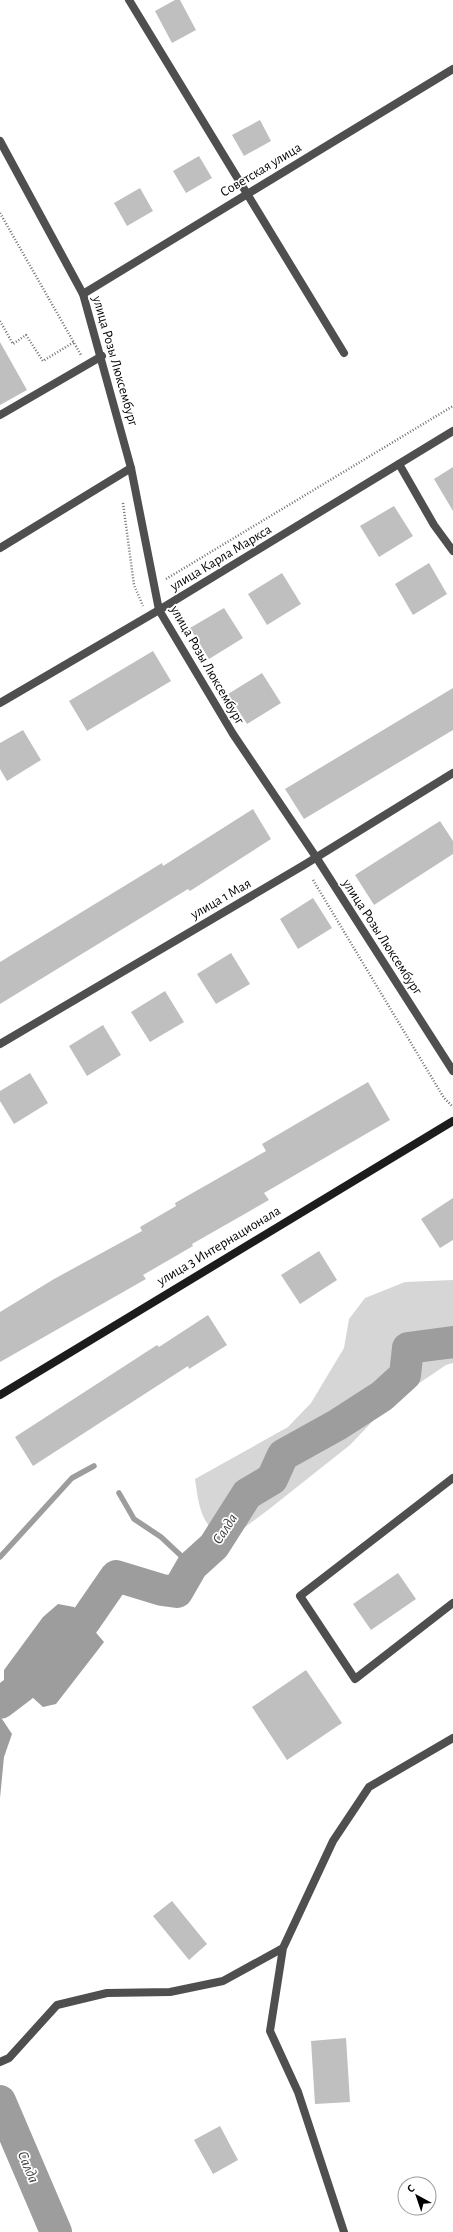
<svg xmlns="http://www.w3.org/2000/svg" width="453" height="2232" font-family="'Alegreya Sans',sans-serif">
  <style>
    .green { fill: #d6d6d6 }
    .water { fill: #9d9d9d }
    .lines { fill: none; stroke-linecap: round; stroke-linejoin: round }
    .stream { stroke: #9d9d9d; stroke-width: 5.5 }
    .river { stroke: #9d9d9d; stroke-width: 32 }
    .building { fill: #bfbfbf }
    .path { stroke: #717171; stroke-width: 2.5; stroke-dasharray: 1 2; stroke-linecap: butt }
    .service { stroke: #4f4f4f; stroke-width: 8 }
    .minor { stroke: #4f4f4f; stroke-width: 8 }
    .tertiary { stroke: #4f4f4f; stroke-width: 8 }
    .secondary { stroke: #1c1c1c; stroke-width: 8 }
    .labels { text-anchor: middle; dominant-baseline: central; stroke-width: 3.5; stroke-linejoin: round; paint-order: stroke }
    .street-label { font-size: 14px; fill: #000; stroke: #fff }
    .water-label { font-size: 15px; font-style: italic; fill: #3e3e3e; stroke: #fff }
  </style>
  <rect width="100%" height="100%" fill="#fff"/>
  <path class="green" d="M453,1280V1363L446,1365L390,1403L350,1445L268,1510L229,1539C200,1529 199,1505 195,1479L288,1427L311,1403L344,1348L349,1319L365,1298L405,1282Z"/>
  <path class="water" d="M58,1604L74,1607L104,1642L56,1704L43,1707L21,1687L4,1681V1670L43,1617Z
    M0,1716L12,1734L4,1757L0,1798Z"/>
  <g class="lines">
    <path class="stream" d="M119,1493L134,1519L161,1537L192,1566
      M0,1557L72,1478L94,1466"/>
    <path class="river" d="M0,1703L21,1687L85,1621L116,1576L162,1590L177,1592L192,1566L214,1546L247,1494L272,1479L283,1455L337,1425L382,1396L405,1375L408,1348L453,1342
      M0,2101L56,2232"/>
  </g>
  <path class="building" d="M175,0H180L196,30L172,43L155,11Z
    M260,120L271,141L244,156L232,135Z
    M199,156L212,178L186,193L173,171Z
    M140,188L153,211L127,226L114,203Z
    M0,342L27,390L0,405Z
    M453,467V511L434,479Z
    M394,506L413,536L379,557L360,526Z
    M429,563L447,594L413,615L395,584Z
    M282,573L301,604L267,625L248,594Z
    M224,608L243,638L209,659L190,628Z
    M153,651L171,681L87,731L69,701Z
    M262,673L281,703L247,724L228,694Z
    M453,688V730L304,819L285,789Z
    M23,730L41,760L7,781L0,769V743Z
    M253,809L271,839L190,891L188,889L0,1004V962L162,863L163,866Z
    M440,821L453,841V854L374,905L355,875Z
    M313,898L332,928L298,949L280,919Z
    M231,953L250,984L216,1004L197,974Z
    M165,991L184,1022L150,1042L131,1012Z
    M103,1025L121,1055L87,1076L69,1046Z
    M30,1073L48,1103L14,1124L0,1101V1091Z
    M368,1082L390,1120L264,1193L269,1200L192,1244L193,1246L143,1275L146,1279L0,1362V1312L54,1279L142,1231L140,1227L176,1206L175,1203L266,1151L262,1144Z
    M453,1198V1240L440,1248L421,1219Z
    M319,1251L337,1280L300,1304L281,1275Z
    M208,1315L227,1345L189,1369L188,1366L33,1466L15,1437L157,1345L159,1347Z
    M398,1573L416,1599L371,1630L353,1604Z
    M306,1670L342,1723L287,1760L252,1707Z
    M172,1901L207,1944L189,1960L153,1916Z
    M346,2038L350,2102L315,2104L311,2041Z
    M220,2126L238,2160L213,2174L194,2140Z"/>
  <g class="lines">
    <path class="path" d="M0,213L81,355
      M0,321L13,344L26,335L43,361L74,342
      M123,503L134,585L143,606
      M166,579L453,406
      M313,880L444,1098L453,1107"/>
    <path class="service" d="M129,0L344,353
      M0,415L102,356
      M399,464L434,525L453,551
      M0,548L131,468
      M453,1478L300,1596L355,1679L453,1603
      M283,1948L270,2031L298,2092L344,2232
      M0,2062L9,2058L57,2005L107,1993L170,1992L223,1981L283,1948L333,1841L369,1787L453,1738"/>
    <path class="minor" d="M83,294L453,69
      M0,1044L304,865L453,773"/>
    <path class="tertiary" d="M0,141L83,294L131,468L159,610L233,734L316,857L453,1071
      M0,703L159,610L453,431"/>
    <path class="secondary" d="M0,1395L453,1121"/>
  </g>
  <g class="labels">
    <g class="street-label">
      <text transform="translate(261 170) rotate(-31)">Советская улица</text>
      <text transform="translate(115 361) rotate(74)">улица Розы Люксембург</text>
      <text transform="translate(221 558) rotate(-31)">улица Карла Маркса</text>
      <text transform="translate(207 665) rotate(60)">улица Розы Люксембург</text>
      <text transform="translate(221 899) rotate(-30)">улица 1 Мая</text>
      <text transform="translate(382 937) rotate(57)">улица Розы Люксембург</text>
      <text transform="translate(219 1246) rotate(-31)">улица 3 Интернационала</text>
    </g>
    <g class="water-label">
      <text transform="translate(225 1529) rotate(-57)">Салда</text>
      <text transform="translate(28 2167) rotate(67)">Салда</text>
    </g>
  </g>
  <g transform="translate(417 2196) rotate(320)"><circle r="19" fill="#ffffff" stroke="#999999"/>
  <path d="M0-3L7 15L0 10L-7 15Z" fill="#000000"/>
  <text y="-6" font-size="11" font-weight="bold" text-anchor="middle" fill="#000000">С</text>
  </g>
</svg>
